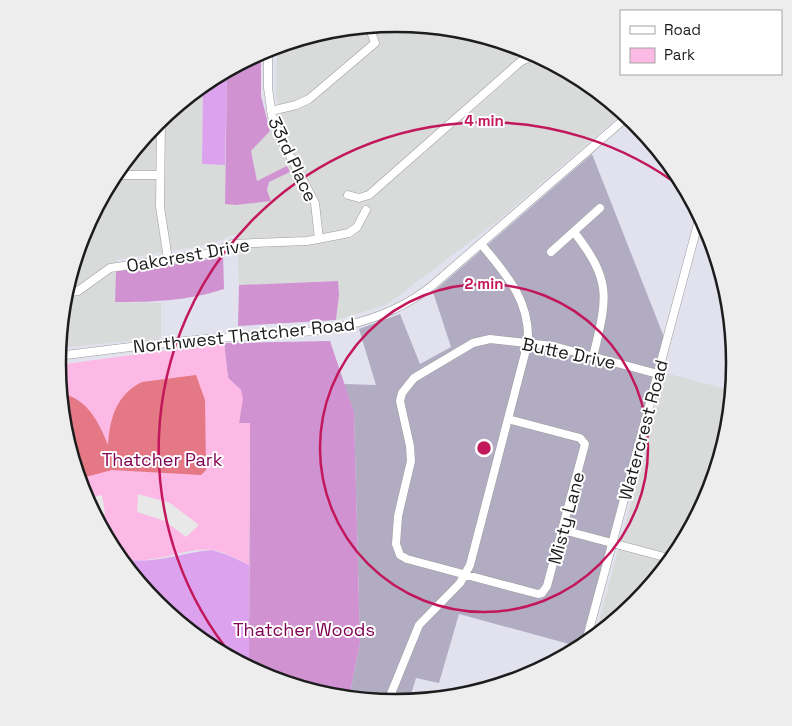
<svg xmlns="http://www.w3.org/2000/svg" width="792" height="726" font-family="'Space Grotesk',sans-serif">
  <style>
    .residential { fill: #d9dada }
    .construction { fill: #b2acc3 }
    .grass { fill: #dda2ed }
    .forest { fill: #d092d1 }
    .park { fill: #fdb9e5 }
    .pitch { fill: #e47884 }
    .parking { fill: #e8e8e8 }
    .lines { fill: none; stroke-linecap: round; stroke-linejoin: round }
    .minor-casing { stroke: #9d9d9d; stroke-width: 9 }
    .minor { stroke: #fff; stroke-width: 8 }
    .ring { fill: none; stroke: #c2185b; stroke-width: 2.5 }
    .labels { text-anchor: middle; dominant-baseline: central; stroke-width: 4; stroke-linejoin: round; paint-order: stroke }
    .street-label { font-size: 18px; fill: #1c1c1c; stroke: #fff }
    .park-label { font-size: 18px; fill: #800454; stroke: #fff }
    .rim { fill: none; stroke: #1c1c1c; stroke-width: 2.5 }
    .centre { fill: #c2185b; stroke: #fff; stroke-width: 2.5 }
    .ring-label { font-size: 15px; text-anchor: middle; font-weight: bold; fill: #c2185b; stroke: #fff; stroke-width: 4; stroke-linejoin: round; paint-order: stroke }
  </style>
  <rect width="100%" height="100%" fill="#e1e2ee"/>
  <path class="residential" d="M396,24L462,30L526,50L585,81L623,113L500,219L386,305L336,320L339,295L337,281L239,285L237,235H232L212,244L116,260L115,302L161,303V338L58,348L63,297L69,277V288H73V266L83,233L114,174L156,123L203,85L202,164L225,165V203L236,205L271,201L267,190L269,182L290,172L287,167L257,181L251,151L270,131L284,126L276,96L277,46L330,30Z
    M666,373L733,391L729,429L709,493L678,552L636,603L595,636Z"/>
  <path class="construction" d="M592,154L664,337L580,647L459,614L439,683L416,678L409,701L396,702L349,698L360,643L354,413L344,384L376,385L359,329L400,314L420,364L451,347L433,292Z"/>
  <path class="grass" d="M227,71L225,165L202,164L203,85Z
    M212,550L228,555L249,565V667L207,645L156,603L119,558C151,566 180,553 212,550Z"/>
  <path class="forest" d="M261,52V96L270,131L251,151L257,181L287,166L290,172L269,182L267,190L271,201L236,205L225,204L227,71Z
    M223,254L224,289C187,301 154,302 115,302L116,271L205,260Z
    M338,281L339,295L336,320L238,326L239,285Z
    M330,341L354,412L360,643L349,698C315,694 279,683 249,667L250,423H239L241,390L228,378L224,343Z"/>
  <path class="park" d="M224,343L228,378L241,390L243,399L239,423H250L249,565C238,560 226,552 213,550C183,546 156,567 119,558L82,493L63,429L57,365Z"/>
  <path class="pitch" d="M196,375L205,400L206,470L201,475L112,470L78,479L63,429L60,393C87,398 99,422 108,445C110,418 116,395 142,382Z"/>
  <path class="parking" d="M138,494L170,503L199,525L186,537L165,521L137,512Z
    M102,495L105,514L95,516L86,499Z"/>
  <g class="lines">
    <defs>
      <path id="minor" d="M268,49V88L272,116L279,135L315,203L319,239
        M271,111L296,105L309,99L375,43L369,26
        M161,119L160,207L168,259
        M114,175H160
        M348,195L359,198L369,195L520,62L535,54
        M574,232C613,282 607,298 593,357
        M551,252L600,208
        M64,293L78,291L110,268L213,253L232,244L307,241L339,235L349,233L357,227L366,210
        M57,356C108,350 158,343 208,339C288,332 367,338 433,285L628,116
        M508,419L580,438L585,444L547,586L542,593L538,594L407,559L400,555L396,544L398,516L411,461L410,446L400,401L402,393L414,378L473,343L490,339L553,346L658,374
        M563,530L672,559
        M585,645L700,216
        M388,701L419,625L460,583L470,565L528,342C530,300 506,274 481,244"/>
    </defs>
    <use href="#minor" class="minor-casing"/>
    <use href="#minor" class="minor"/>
  </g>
  <g class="ring">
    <circle cx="484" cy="448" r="164"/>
    <path d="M234 658A327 327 0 0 1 685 190"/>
  </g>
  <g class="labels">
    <g class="street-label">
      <text transform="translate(293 159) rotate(65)">33rd Place</text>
      <text transform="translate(188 255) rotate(-10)">Oakcrest Drive</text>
      <text transform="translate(244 335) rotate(-6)">Northwest Thatcher Road</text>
      <text transform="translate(569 353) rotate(12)">Butte Drive</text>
      <text transform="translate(643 430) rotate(-75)">Watercrest Road</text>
      <text transform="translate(566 518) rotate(-75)">Misty Lane</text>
    </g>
    <g class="park-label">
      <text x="162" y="459">Thatcher Park</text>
      <text x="304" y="629">Thatcher Woods</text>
    </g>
  </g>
  <path d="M0 0H792V726H0ZM396 32H396A330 330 0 0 1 726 362V364A330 330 0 0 1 396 694H396A330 330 0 0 1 66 364V362A330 330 0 0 1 396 32Z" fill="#ededed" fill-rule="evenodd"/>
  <path class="rim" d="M396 32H396A330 330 0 0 1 726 362V364A330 330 0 0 1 396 694H396A330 330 0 0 1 66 364V362A330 330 0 0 1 396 32Z"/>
  <circle cx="484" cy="448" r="8" class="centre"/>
  <g class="ring-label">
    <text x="484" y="126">4 min</text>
    <text x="484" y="289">2 min</text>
  </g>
  <rect x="620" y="10" width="162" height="65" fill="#ffffff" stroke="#a4a4a4"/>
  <rect x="630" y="26" width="25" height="8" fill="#ffffff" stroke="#a4a4a4"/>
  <text x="664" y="35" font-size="15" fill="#1c1c1c">Road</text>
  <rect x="630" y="48" width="25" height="15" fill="#fdb9e5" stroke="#a4a4a4"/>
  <text x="664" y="60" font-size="15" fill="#1c1c1c">Park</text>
</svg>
